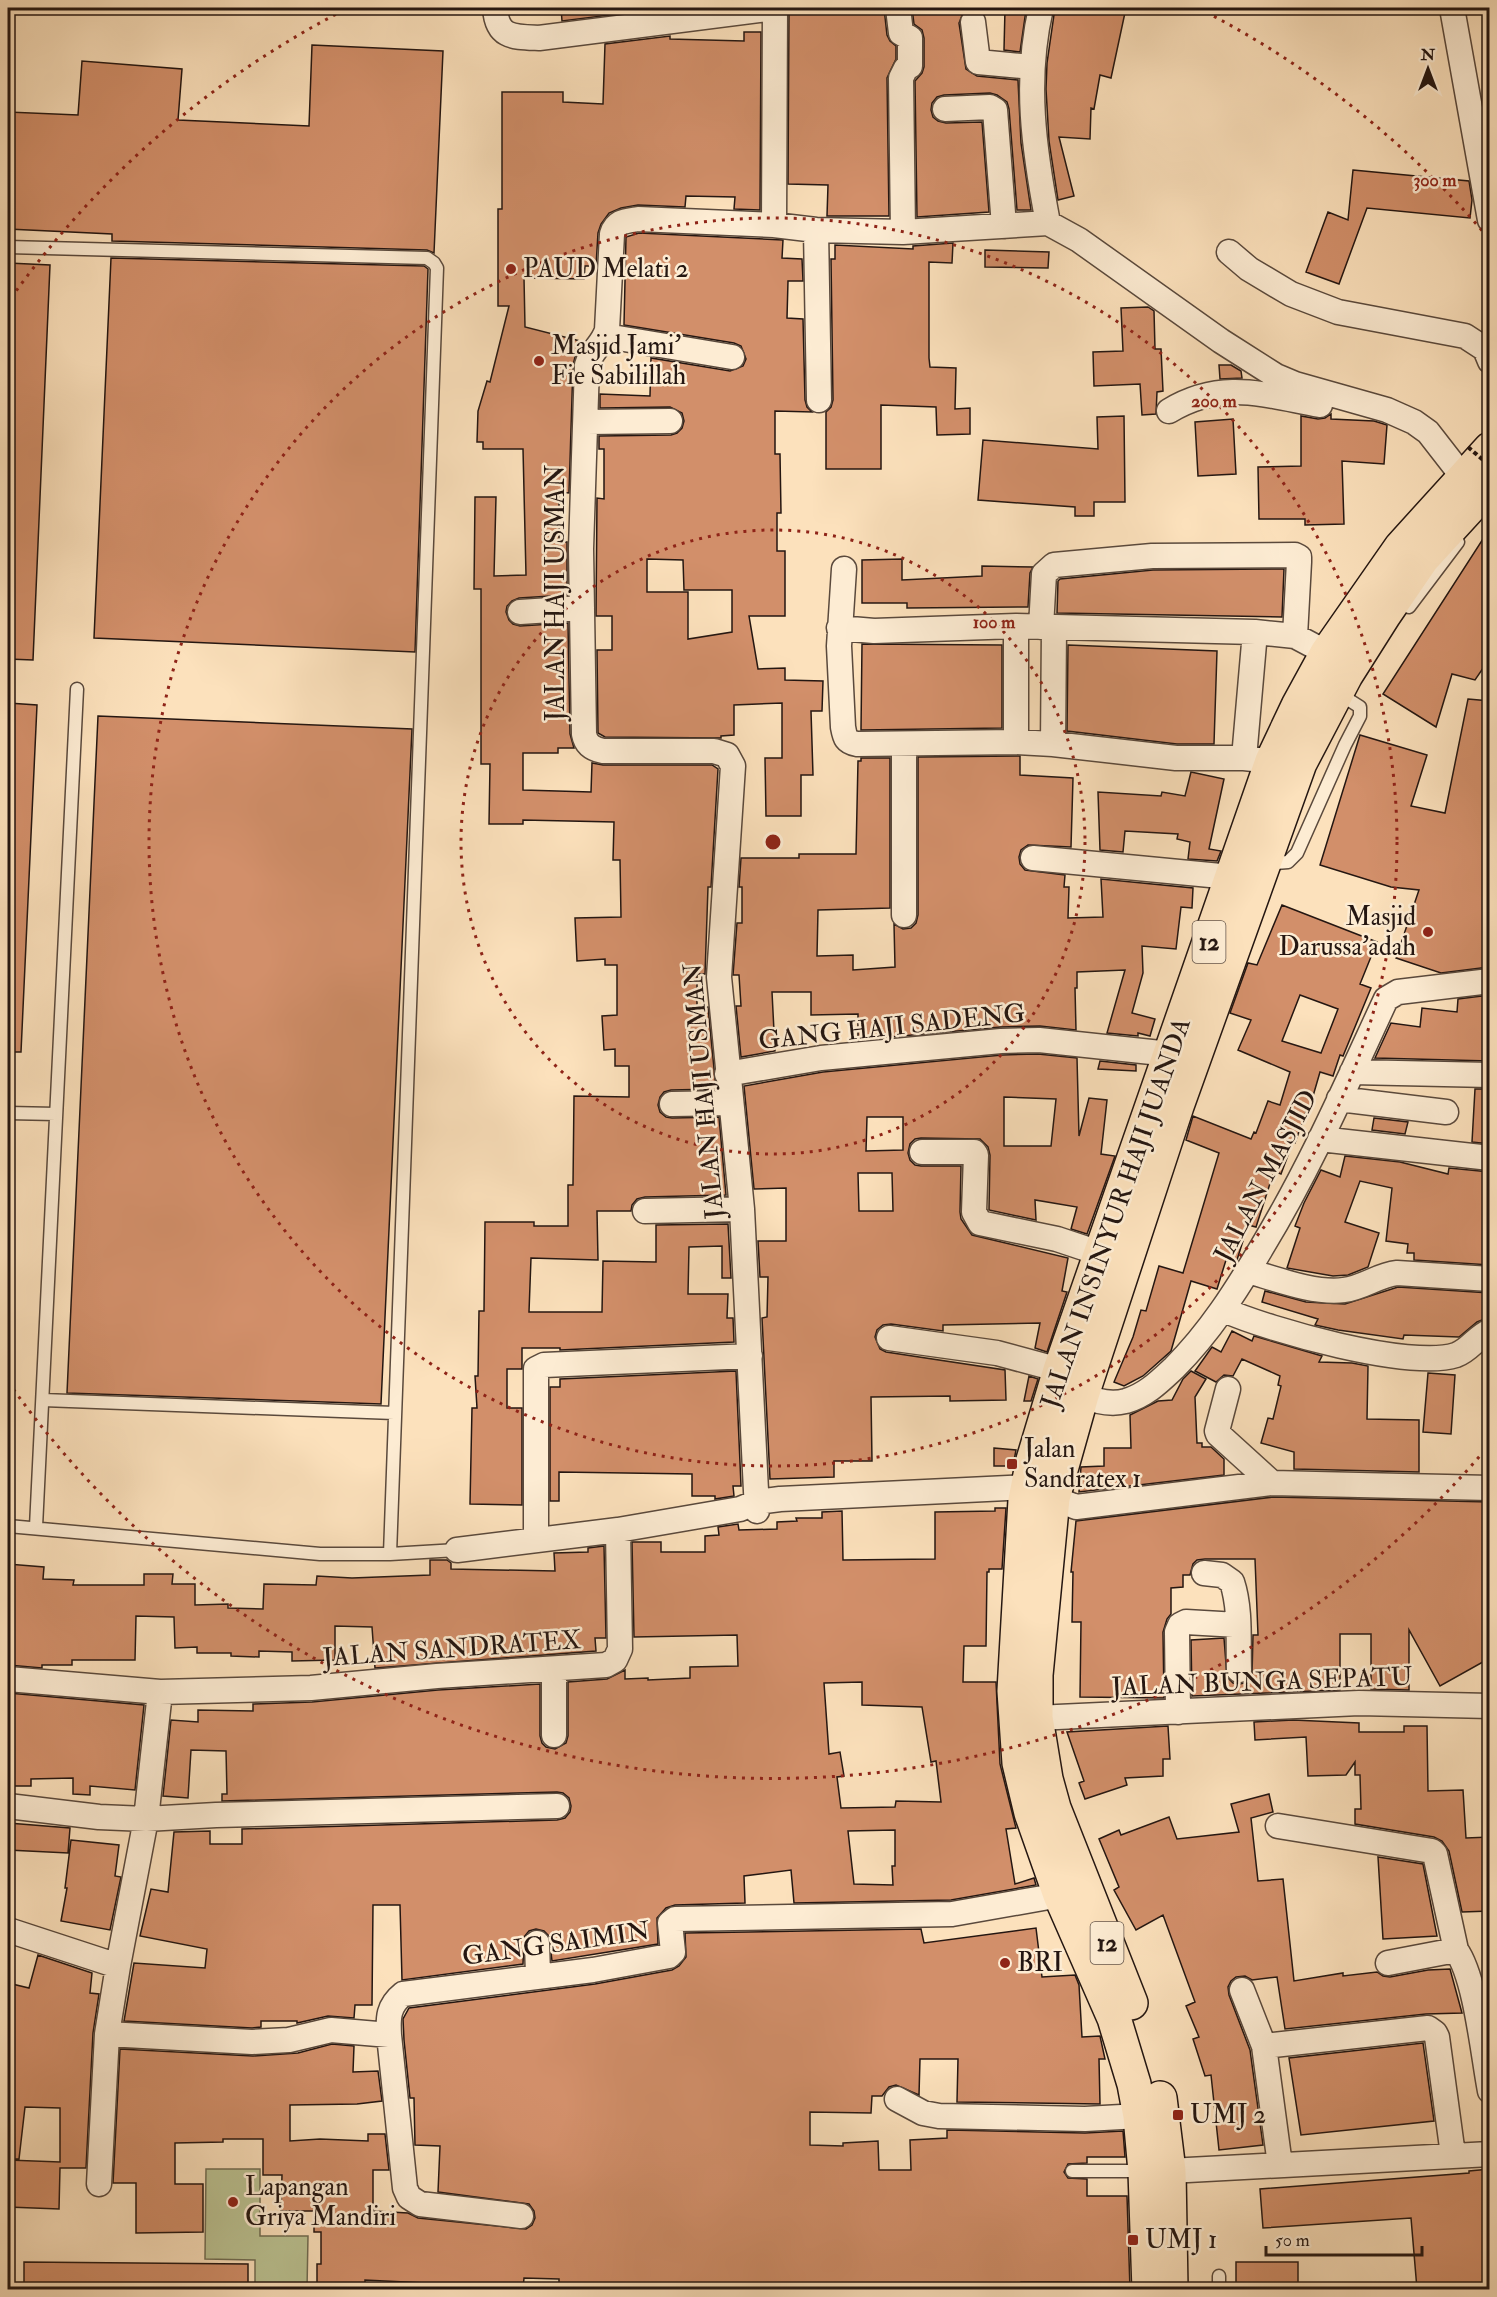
<svg xmlns="http://www.w3.org/2000/svg" width="1497" height="2297" font-family="'IM FELL Double Pica',serif">
  <style>
    .green { fill: #bbc393; stroke: #706c52; stroke-width: 1.5 }
    .building { fill: #d28f6a; stroke: #241611; stroke-width: 1.5; fill-rule: evenodd }
    .lines { fill: none; stroke-linecap: round; stroke-linejoin: round }
    .lane-casing { stroke: #5a493c; stroke-width: 15 }
    .street-casing { stroke: #5a493c; stroke-width: 27 }
    .highway-casing { stroke: #241611; stroke-width: 36 }
    .lane { stroke: #fdecd3; stroke-width: 12 }
    .street { stroke: #fdecd3; stroke-width: 24 }
    .highway { stroke: #fce1bc; stroke-width: 33 }
    .path-bridge { stroke: #241611; stroke-width: 4; stroke-dasharray: 4.5 3; stroke-linecap: butt }
    .ring { fill: none; stroke: #8f2418; stroke-width: 3; stroke-dasharray: 3 6 }
    .poi-dot { fill: #8f2418; stroke: #fdecd3; stroke-width: 2 }
    .labels { text-anchor: middle; dominant-baseline: central; stroke-width: 5; stroke-linejoin: round; paint-order: stroke }
    .shield { fill: #fdecd3; stroke: #65564b; stroke-width: 1.5 }
    .shield-label { font-size: 24px; font-weight: bold; fill: #241611 }
    .poi-label { font-size: 26px; fill: #241611; stroke: #fdecd3; text-anchor: start }
    .street-label { font-size: 26px; fill: #241611; stroke: #fdecd3 }
    .centre { fill: #8f2418; stroke: #fdecd3; stroke-width: 3 }
    .ring-label { font-size: 18px; text-anchor: middle; font-weight: bold; fill: #8f2418; stroke: #fdecd3; stroke-width: 5; stroke-linejoin: round; paint-order: stroke }
  </style>
  <rect width="100%" height="100%" fill="#fce1bc"/>
  <filter id="stains"><feTurbulence type="fractalNoise" baseFrequency=".00333" numOctaves="4"/><feColorMatrix values="0 0 0 0 .2 0 0 0 0 .09 0 0 0 0 .02 0 0 0 .5 -.17"/></filter>
  <radialGradient id="worn" r=".72"><stop offset=".6" stop-color="#630" stop-opacity="0"/><stop offset="1" stop-color="#630" stop-opacity=".3"/></radialGradient>
  <path class="green" d="M206,2169H260V2236H308L307,2289H255V2260L205,2259Z"/>
  <path class="building" d="M561,8H666L562,21Z
    M789,8H884L887,35L890,41L896,46V59L887,78L889,216H827L828,185L788,184Z
    M912,8H973L964,11L959,23L966,69L977,76L1018,80L1021,143L1031,210H1017L1009,109L1007,102L997,95L990,93L944,95L937,97L932,103L931,110L933,117L938,121L946,123L982,122L989,212L917,217L915,81L922,73L924,67V38L922,30L914,24Z
    M1055,8H1126L1111,78L1100,75L1094,109L1091,108L1090,139L1059,137L1074,196L1058,200L1049,141L1046,89L1047,63Z
    M1005,9L1026,10L1020,52L1004,50Z
    M744,32H761L760,210L734,209L735,197L686,196L685,207L638,205L621,208L609,213L601,224L598,233L596,266H585L584,279L524,278L525,327L584,342L576,353L573,365L569,493L559,492V542H567V595L519,598L512,601L507,606L506,612L509,620L513,624L520,626L568,623L570,734L574,748H558V753H523V790L591,792L592,763L603,765H712L718,769L711,887H708L705,974H697V1007H708L716,1089L671,1090L664,1092L660,1097L658,1105L660,1112L666,1117L672,1118L719,1117L726,1195L645,1197L637,1199L632,1205L631,1211H597L598,1260L531,1258L529,1312H602L603,1261L656,1262V1225L728,1224L731,1278H722V1246L689,1247L688,1294H728L727,1318H733L734,1342L560,1350V1348H522V1369H507V1408H522V1505L470,1504L472,1408H477L475,1376H478L479,1311H484L485,1222H534V1226H568V1185H573L574,1096L629,1097V1066H615V1049L604,1050L602,1016L617,1015V965H605V959L577,961L575,918L621,917L620,860H613L614,822L523,820V824H489L490,764H481V589H474L475,497H496L494,576L526,575L523,449H483V442H477L478,411L487,381L490,382L509,306H498V209H502V92H563V102L603,104L605,44L670,36V39L744,41Z
    M312,45L443,51L434,253L427,250L112,241V234L8,229V112L78,115L82,61L182,69L178,120L309,126Z
    M1353,170L1469,181L1472,200L1470,218L1367,208L1339,284L1306,272L1328,212L1348,220Z
    M639,233L783,240L782,258L802,259L803,281H788L787,318L803,319L805,400L807,407L812,412L775,411V454H780L781,513H777V551H785V616H749L758,669L785,668V680L823,681L822,711H811L813,775H801V816H766L765,758H782V703L734,705V735L721,736V738L605,737L598,733L597,650H612V616H596L597,498L604,499V449H599V436L671,435L677,433L682,428L684,421L682,413L670,407L600,408V394L650,396L651,358L730,371L743,366L746,359L741,346L734,343L624,325L626,237ZM647,559L683,560L684,590H732V632L688,639V592H647Z
    M953,243L952,263L929,262V358L930,367L956,368L955,409L970,408V434L937,435L936,407L881,405V469H826V412L831,407L833,400L831,259H835V245L913,249V246Z
    M985,250L1049,252L1048,268L985,267Z
    M111,258L424,266L428,269L415,652L94,638Z
    M8,263L50,265L33,660L8,659Z
    M1148,307L1154,311L1155,349H1161L1163,391L1157,392L1156,414L1142,415L1140,384L1094,386L1093,352L1123,351L1121,308Z
    M1219,365H1231L1241,371L1242,378L1220,379Z
    M1331,414V419L1374,421L1387,425L1384,464L1342,461L1344,524L1305,525V519H1259L1258,467L1301,466V416L1318,419L1325,418Z
    M1124,416L1125,502H1094V516H1075V507L978,500L983,440L1098,449L1097,417Z
    M1233,419L1236,474L1198,476L1195,422Z
    M1490,528V658L1475,680L1452,674L1436,727L1383,694Z
    M902,559V580L982,576V566L1033,567L1030,573L1028,607L907,608V603H862V560Z
    M1284,569L1282,617L1057,613L1058,581L1060,579L1153,570Z
    M862,644L1002,645V728L861,730Z
    M1068,645L1217,651L1214,744H1177L1067,731Z
    M1468,699L1490,701L1489,967L1441,973L1396,958L1419,890L1391,887L1320,865L1360,735L1427,755L1411,806L1445,813Z
    M8,703L37,705L21,1052H8Z
    M98,716L412,729L381,1404L67,1393Z
    M1020,756V775L1073,778L1071,847L1028,845L1021,850L1019,857L1020,864L1025,870L1065,875L1064,887H1069L1068,918L1103,917L1101,879L1193,888L1192,908L1181,907L1176,949L1142,946L1143,973L1132,1013L1155,1019L1150,1036L1138,1033V1036L1107,1033L1125,970L1077,972V988H1075L1076,1030L1040,1026L1001,1027L858,1040V1014L811,1015V992H772L775,1051L741,1057L736,1006H741L739,975H733L737,923H742V887H739L741,858H799V854H856L858,761H861V758H890V908L818,910L817,956L853,955V970L895,967L894,924L903,929L911,928L916,923L918,915V757Z
    M1191,772L1224,779L1209,849L1221,851L1217,861L1188,859L1190,842L1177,839L1178,834L1125,831L1123,852L1100,850L1098,792L1161,796L1162,792L1185,796Z
    M1282,905L1377,942L1360,984L1371,988L1343,1056L1340,1055L1333,1076L1320,1072L1309,1110L1307,1109L1295,1143L1293,1142L1281,1174L1274,1171L1256,1227L1248,1225L1236,1263L1226,1260L1217,1289L1191,1281L1171,1351L1143,1376L1124,1386L1114,1382L1133,1337L1141,1310L1146,1311L1159,1266L1183,1273L1219,1153L1186,1140L1193,1116L1251,1139L1254,1132L1256,1133L1268,1101L1280,1105L1290,1072L1238,1050L1251,1020L1230,1013L1248,963L1257,965ZM1300,995L1338,1009L1321,1053L1282,1041Z
    M1490,995V1061L1375,1058L1391,1023L1420,1027L1422,1008L1457,1012L1458,999Z
    M1038,1054L1077,1058L1079,1136L1089,1098L1107,1100L1101,1154L1115,1156L1087,1234L1071,1229L1077,1207L1035,1200L1036,1220L989,1210L990,1155L988,1147L980,1139L921,1138L915,1139L910,1144L908,1153L910,1160L915,1165L921,1166H961L960,1212L961,1219L972,1235L1068,1258L1062,1291L1067,1292L1047,1352L1035,1348L1040,1323L943,1325V1331L891,1324L883,1325L877,1330L875,1337L880,1349L886,1352L1005,1370L1006,1400L950,1401V1396L871,1397L872,1461H834V1477L770,1479L762,1318L767,1317L768,1277H760L758,1241H786V1188L754,1189L744,1086L823,1072L1002,1055ZM1004,1097L1056,1099L1051,1146H1004ZM867,1117H903V1150L866,1151ZM858,1173H892L893,1211H859Z
    M1100,1061L1136,1065V1071L1098,1069Z
    M1475,1089H1490V1144L1472,1142Z
    M1374,1118L1408,1122L1405,1134L1372,1130Z
    M1345,1156L1400,1162L1448,1174L1449,1168L1490,1172V1265L1414,1260V1253H1407L1408,1244L1386,1241L1392,1188L1360,1181L1345,1222L1379,1233L1368,1267L1348,1275L1333,1276L1287,1268L1300,1228L1295,1226L1304,1203L1321,1170L1340,1177Z
    M1398,1287L1490,1293V1317L1477,1322L1459,1337L1404,1335L1403,1339L1338,1330L1315,1325L1318,1319L1262,1302L1265,1291L1306,1302L1345,1304Z
    M1232,1331L1252,1341L1254,1336L1322,1356L1319,1362L1352,1363L1368,1366L1367,1419L1419,1420V1472L1294,1469V1452L1261,1443L1268,1418L1273,1419L1281,1386L1278,1385L1280,1376L1242,1359L1233,1376L1224,1375L1216,1382L1195,1371L1212,1347L1221,1352Z
    M736,1371L741,1486H733L734,1496L715,1499V1496H692V1474L559,1472V1501H550V1387H560V1379Z
    M1191,1371L1206,1379L1195,1397L1197,1443H1202V1447H1211L1224,1459V1475L1079,1492L1081,1467L1104,1466V1448H1131L1130,1415L1158,1401L1172,1400L1183,1379Z
    M1428,1373L1455,1375L1451,1434L1423,1432Z
    M1029,1376L1038,1379L1031,1401H1024Z
    M994,1448L1016,1450L1013,1466H994Z
    M1273,1497L1490,1502V1658L1440,1686L1409,1630V1690L1371,1689V1634H1340V1690L1192,1696L1191,1640L1224,1638L1227,1677L1233,1683L1240,1684L1247,1682L1252,1676L1253,1635H1258L1255,1559H1205L1197,1560L1193,1564L1190,1575H1183V1587L1171,1588V1614L1167,1619L1163,1632L1164,1698L1080,1697L1081,1622H1072L1073,1572H1071L1076,1521Z
    M995,1508H1006L1002,1569H989V1572H987L986,1646H964L963,1682H996L1000,1764L1016,1828L1006,1829L1015,1884L1034,1878L1036,1885L951,1900L794,1903L791,1870L744,1876L745,1903L675,1905L666,1908L657,1918L658,1944L552,1961L549,1936L544,1931L536,1929L529,1931L524,1937L523,1964L402,1980L400,1905H373L372,2005H355L354,2018L328,2016L297,2023V2021H261V2027L252,2028L124,2021L134,1963L205,1968L207,1949L140,1936L151,1889L168,1892L174,1832L210,1831V1844H242V1829L557,1820L565,1818L570,1812L571,1806L569,1798L563,1793L557,1792L222,1801V1794H227L226,1751L191,1750L188,1798L163,1796L171,1720L198,1722V1710L253,1711V1704L312,1702L438,1690L540,1684V1736L542,1743L546,1747L555,1749L566,1743L568,1736V1682L607,1679L625,1670V1679L648,1678V1680L690,1678V1667L738,1666L737,1635L634,1637L632,1542H661V1552H705V1536L719,1535L718,1527L738,1524L739,1530L777,1529V1522L797,1521L796,1518H822V1512L842,1511L843,1560L935,1559V1512L995,1511ZM862,1682V1705L922,1707L931,1762L936,1761L941,1802L896,1801L895,1807L841,1808L837,1777L844,1776L840,1752L829,1754L824,1683ZM895,1830V1866H892L893,1885L854,1884L848,1831Z
    M604,1546L606,1638H595L596,1651L375,1668L372,1627L335,1626V1660L292,1661V1652L259,1651V1657L231,1656V1653H197V1647L175,1648L174,1617L136,1616L135,1660H72V1665H42V1668L8,1665V1564L44,1567L43,1579L74,1580L73,1585H144V1574H173L172,1584H195V1605L228,1604V1608L263,1609L264,1584L316,1585L317,1576L352,1578L430,1575V1560H447L451,1563V1569L555,1571L554,1553L588,1552V1548Z
    M8,1693L144,1705L135,1790L90,1786V1795L73,1794V1778L31,1779V1786H8L9,1722H8Z
    M1293,1720L1359,1723V1732H1404V1726H1427L1428,1791L1463,1790L1466,1838L1490,1837V1911L1462,1912L1449,1851L1442,1841L1434,1837L1355,1824V1809H1361L1360,1775H1355V1762L1346,1775L1308,1776L1306,1737L1255,1740L1254,1722Z
    M1168,1726L1170,1759H1163V1776L1125,1778L1127,1785L1085,1799L1079,1783L1084,1781L1067,1732Z
    M1269,1794L1273,1812L1251,1818L1258,1881L1283,1879L1294,1981L1343,1973V1976L1377,1972L1383,1976L1390,1977L1428,1970L1450,1969L1462,2013L1426,2014L1285,2029L1277,1977L1252,1980L1245,1976L1236,1977L1231,1981L1228,1987L1229,1995L1250,2050L1263,2145L1219,2150L1211,2075L1205,2076L1193,2039L1199,2037L1186,2006L1195,2002L1163,1915L1136,1930L1114,1890L1119,1887L1099,1839L1119,1830L1121,1835L1169,1817L1177,1839L1239,1832L1231,1804Z
    M8,1823L70,1828L68,1853L8,1850Z
    M71,1840L119,1845L115,1876L121,1877L110,1930L61,1921L67,1888H65Z
    M1378,1857L1423,1864L1437,1936L1383,1939Z
    M1036,1928L1042,1977L1075,1975L1079,1985L1082,2037L1100,2036L1105,2059H1099L1100,2104L957,2102L958,2059H920L919,2095L896,2085L889,2087L882,2096H872L871,2113L810,2112V2145L843,2146V2143L878,2141L879,2170H911L910,2140L947,2138V2130L1085,2133L1123,2131L1125,2157H1087V2163L1068,2164L1064,2172L1068,2178L1087,2179V2196H1127L1130,2289H1069V2282H1021V2289H997V2285L954,2284V2289H559V2279L524,2278L523,2289H466L467,2285L365,2280V2289H317V2264H321V2232H314V2211H281L282,2175H263V2139H223V2142L175,2143V2184H203V2232L136,2233V2183H113L120,2049L253,2056L298,2053L332,2044L354,2046L353,2072L378,2071L382,2101L357,2104L290,2105V2141L320,2139L368,2141V2134H385L389,2170H373V2211L408,2213L418,2218L526,2229L532,2225L535,2218L534,2211L529,2204L438,2192L440,2146L415,2145L414,2098H410L404,2040L403,2019L409,2008L595,1984L672,1970L679,1966L686,1957L685,1933L921,1929L924,1943Z
    M38,1955L92,1973L90,1993L99,1994L93,2033L86,2168H60L59,2209L8,2207V2160L60,2162V2108L25,2107L19,2159H8V1983L29,1988Z
    M1423,2043L1434,2121L1301,2135L1289,2058Z
    M1490,2169V2289H1417L1411,2218L1263,2228L1260,2189L1469,2173V2171Z
    M24,2262L248,2264V2289H24Z
    M1236,2262H1298V2289H1236Z"/>
  <g class="lines">
    <defs>
      <path id="lane" d="M8,247L427,258L434,263L437,268L390,1554
        M1409,607L1458,542
        M1265,864L1288,862L1297,853L1345,745L1360,716V707L1338,693
        M8,1113L56,1114
        M43,1400L394,1413
        M8,1526L320,1554H390L457,1550
        M36,1527L77,689
        M1072,2171H1144
        M1219,2276V2290"/>
      <path id="street" d="M495,8C497,38 513,37 539,38L775,8L774,225L638,219C625,221 616,221 612,234L607,330C603,344 591,351 587,365L581,549L584,734C586,745 593,749 603,751H714L727,755L733,766L719,977L742,1209L757,1511
        M898,8L901,33L910,38V66L906,68L901,78L903,232
        M1041,8C1024,81 1034,150 1048,223
        M1452,8L1490,220
        M973,22L978,62L1032,67
        M945,109L990,107L995,110L1004,226
        M774,225L816,230L903,232L1048,223L1079,240L1221,341L1276,376L1295,384L1387,410L1414,422L1428,432L1463,477
        M816,230L819,400
        M1229,252L1249,269L1291,294L1338,312L1465,336L1485,349L1490,361
        M606,336L732,357
        M1169,411C1222,379 1264,395 1320,405
        M587,422L670,421
        M844,569L839,646L843,727C845,738 846,742 857,744L1016,742L1053,744L1176,758H1244L1272,761
        M520,612L582,608
        M1016,626V742
        M1041,627L1044,574L1054,565L1152,556L1295,555L1299,557V562L1295,636
        M839,628L874,631L1016,626L1255,632L1295,636L1327,653
        M1053,744L1054,628
        M1244,758L1255,632
        M1033,858L1231,877
        M904,915V744
        M1352,1072L1490,1075
        M727,1074L821,1058L1001,1041L1039,1040L1170,1054
        M1339,1099L1446,1112
        M672,1104L731,1103
        M1320,1139L1490,1158
        M922,1152H974L976,1155L974,1212L980,1223L1057,1239L1102,1254
        M645,1211L742,1209
        M1248,1271C1276,1279 1315,1294 1344,1290C1363,1288 1378,1275 1397,1273L1490,1279
        M1224,1310C1269,1330 1410,1370 1456,1355C1470,1350 1476,1337 1490,1331
        M889,1338L997,1353L1060,1370
        M1228,1389L1217,1431L1218,1434L1272,1483
        M1082,1395C1095,1401 1111,1405 1126,1401C1146,1395 1159,1382 1174,1368C1210,1332 1236,1291 1262,1247C1310,1168 1347,1083 1386,999L1398,992L1490,981
        M536,1540V1369L544,1365L750,1356
        M457,1550L618,1530L740,1509L757,1502L780,1499L1027,1487L1076,1507L1272,1483L1490,1488
        M1204,1573L1222,1575L1232,1582C1241,1609 1238,1642 1239,1670
        M554,1669V1735
        M8,1679L160,1692L311,1688L437,1676L606,1665L615,1660L620,1649L618,1530
        M1178,1712L1177,1632L1180,1625L1186,1622L1238,1625
        M1036,1718L1359,1703L1490,1706
        M8,1806L99,1817L146,1819L216,1815L557,1806
        M1278,1826L1432,1851L1435,1854L1456,1950C1476,1978 1483,2055 1490,2091
        M8,1930L118,1966
        M537,1943L538,1975
        M1388,1963L1456,1950
        M1242,1990L1264,2046L1280,2165
        M107,2034L252,2042L289,2040L331,2030L389,2035C388,2018 388,2006 403,1994L593,1970L669,1956L673,1952L670,1923L675,1919L952,1914L1060,1895
        M389,2035L405,2188L409,2197L420,2204L521,2216
        M1264,2046L1428,2028L1435,2033L1437,2037L1453,2155
        M897,2099L923,2113L939,2116L1085,2119L1140,2116
        M1169,2171L1490,2154
        M99,2184L107,2034L118,1966L146,1819L160,1692"/>
      <path id="highway" d="M1131,2003L1054,1808L1046,1779L1036,1718V1675L1053,1498L1082,1395L1177,1106L1300,763L1346,675L1384,615L1423,558L1490,485
        M1160,2098L1169,2171L1171,2289
        M1149,2290L1145,2171L1140,2116L1134,2084L1114,2018L1060,1895L1031,1813L1019,1763L1014,1691L1025,1500L1033,1460L1060,1370L1272,761L1298,706L1327,653L1401,547L1490,449"/>
    </defs>
    <use href="#lane" class="lane-casing"/>
    <use href="#street" class="street-casing"/>
    <use href="#highway" class="highway-casing"/>
    <use href="#lane" class="lane"/>
    <use href="#street" class="street"/>
    <use href="#highway" class="highway"/>
    <path class="path-bridge" d="M1468,447L1490,466"/>
  </g>
  <g class="ring">
    <circle cx="773" cy="842" r="312"/>
    <circle cx="773" cy="842" r="624"/>
    <path d="M1485 1450A936 936 0 0 1 11 1386M11 298A936 936 0 0 1 348 8M1198 8A936 936 0 0 1 1485 234"/>
  </g>
  <g class="poi-dot">
    <circle cx="511" cy="269" r="6"/>
    <circle cx="539" cy="361" r="6"/>
    <circle cx="1428" cy="932" r="6"/>
    <rect x="1006" y="1458" width="12" height="12" rx="3"/>
    <circle cx="1005" cy="1963" r="6"/>
    <rect x="1172" y="2109" width="12" height="12" rx="3"/>
    <circle cx="233" cy="2202" r="6"/>
    <rect x="1127" y="2234" width="12" height="12" rx="3"/>
  </g>
  <g class="labels">
    <g class="shield">
      <rect x="1192.5" y="921" width="33" height="42" rx="4.5"/>
      <rect x="1090.5" y="1922" width="33" height="42" rx="4.5"/>
    </g>
    <g class="shield-label">
      <text x="1209" y="942">12</text>
      <text x="1107" y="1943">12</text>
    </g>
    <g class="poi-label">
      <text x="523" y="269">PAUD Melati 2</text>
      <text x="551" y="346">Masjid Jami'<tspan x="551" dy="30">Fie Sabilillah</tspan></text>
      <text x="1416" y="917" text-anchor="end">Masjid<tspan x="1416" dy="30">Darussa'adah</tspan></text>
      <text x="1024" y="1449">Jalan<tspan x="1024" dy="30">Sandratex 1</tspan></text>
      <text x="1017" y="1963">BRI</text>
      <text x="1190" y="2115">UMJ 2</text>
      <text x="245" y="2187">Lapangan<tspan x="245" dy="30">Griya Mandiri</tspan></text>
      <text x="1145" y="2240">UMJ 1</text>
    </g>
    <g class="street-label">
      <text transform="translate(556 593) rotate(-90)">JALAN HAJI USMAN</text>
      <text transform="translate(892 1027) rotate(-6)">GANG HAJI SADENG</text>
      <text transform="translate(704 1091) rotate(-95)">JALAN HAJI USMAN</text>
      <text transform="translate(1266 1176) rotate(-62)">JALAN MASJID</text>
      <text transform="translate(1116 1213) rotate(-71)">JALAN INSINYUR HAJI JUANDA</text>
      <text transform="translate(452 1649) rotate(-4)">JALAN SANDRATEX</text>
      <text transform="translate(1262 1682) rotate(-2)">JALAN BUNGA SEPATU</text>
      <text transform="translate(556 1944) rotate(-8)">GANG SAIMIN</text>
    </g>
  </g>
  <circle cx="773" cy="842" r="9" class="centre"/>
  <g class="ring-label">
    <text x="1435" y="186">300 m</text>
    <text x="1214" y="407">200 m</text>
    <text x="994" y="628">100 m</text>
  </g>
  <rect width="1497" height="2297" fill="none" stroke="#fce1bc" stroke-width="30"/>
  <rect x="9" y="9" width="1479" height="2279" fill="none" stroke="#241611" stroke-width="3"/>
  <rect x="15" y="15" width="1467" height="2267" fill="none" stroke="#241611" stroke-width="1.5"/>
  <g transform="translate(1428 69)" stroke="#fdecd3" stroke-width="4.5" paint-order="stroke">
  <path d="M0-4.5L10 22L0 15L-10 22Z" fill="#241611"/>
  <text y="-9" font-size="16" font-weight="bold" text-anchor="middle" fill="#241611">N</text>
  </g>
  <path d="M1266 2246v9h156v-9" fill="none" stroke="#241611" stroke-width="3"/>
  <text x="1275" y="2246" font-size="18" fill="#241611" stroke="#fdecd3" stroke-width="4.5" paint-order="stroke">50 m</text>
  <rect width="100%" height="100%" filter="url(#stains)"/>
  <rect width="100%" height="100%" fill="url(#worn)"/>
</svg>
